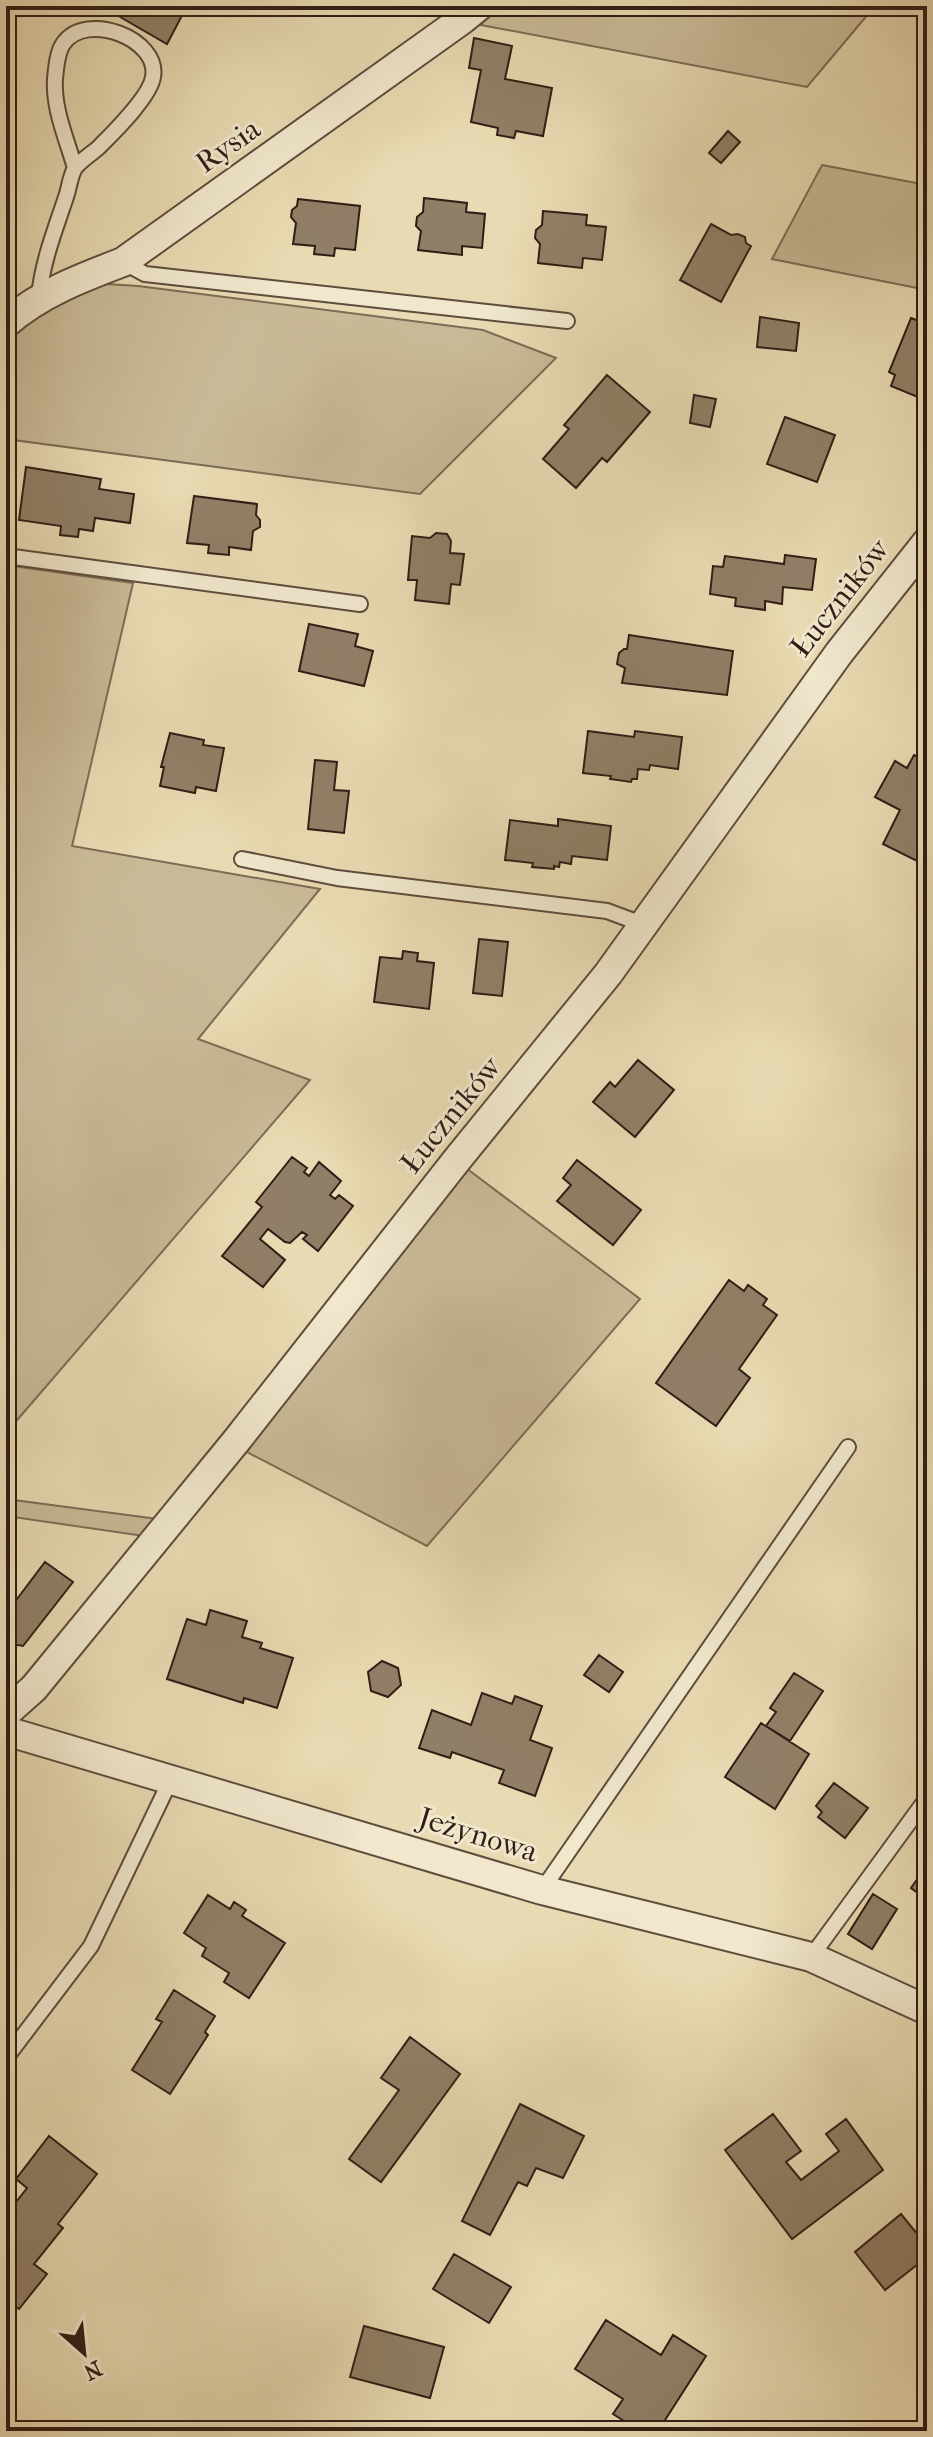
<svg xmlns="http://www.w3.org/2000/svg" width="933" height="2437" font-family="'IM FELL French Canon',serif">
  <style>
    .green { fill: #c9ba97; stroke: #7c6c56; stroke-width: 2 }
    .building { fill: #907f67; stroke: #301d16; stroke-width: 2 }
    .lines { fill: none; stroke-linecap: round; stroke-linejoin: round }
    .service-casing { stroke: #5e4c3d; stroke-width: 18 }
    .minor-casing { stroke: #5e4c3d; stroke-width: 32 }
    .service { stroke: #f0e7cd; stroke-width: 14 }
    .minor { stroke: #f0e7cd; stroke-width: 28 }
    .labels { text-anchor: middle; dominant-baseline: central; stroke-width: 6; stroke-linejoin: round; paint-order: stroke }
    .street-label { font-size: 30px; fill: #301d16; stroke: #f0e7cd }
  </style>
  <rect width="100%" height="100%" fill="#e8dab2"/>
  <filter id="stains"><feTurbulence type="fractalNoise" baseFrequency=".0025" numOctaves="4"/><feColorMatrix values="0 0 0 0 .2 0 0 0 0 .09 0 0 0 0 .02 0 0 0 .5 -.17"/></filter>
  <radialGradient id="worn" r=".72"><stop offset=".6" stop-color="#630" stop-opacity="0"/><stop offset="1" stop-color="#630" stop-opacity=".3"/></radialGradient>
  <path class="green" d="M493,6H875L807,87L476,24Z
    M822,165L927,185V290L772,259Z
    M107,284L138,286L483,330L556,358L420,494L6,439V335L81,290Z
    M6,565L133,583L72,846L320,889L198,1039L310,1080L6,1433Z
    M466,1168L640,1299L427,1546L243,1450Z
    M6,1499L158,1519L144,1536L6,1516Z"/>
  <path class="building" d="M120,6H187L167,44L115,14Z
    M474,38L512,46L505,79L552,88L543,136L516,131L514,138L497,135L498,128L471,122L481,70L469,68Z
    M728,131L740,142L721,163L709,153Z
    M424,198L467,203L466,212L485,214L482,248L462,246V255L418,250L421,231L416,226L417,217L423,212Z
    M298,199L360,206L355,250L335,248L334,256L314,254L315,246L293,244L296,223L291,217L292,210L297,206Z
    M543,211L587,215L586,225L606,227L602,260L583,258L582,268L538,263L540,244L535,238L536,230L542,225Z
    M711,224L731,235L738,234L745,237L746,243L751,246L721,302L680,280Z
    M760,317L799,323L796,351L757,347Z
    M911,318L927,324V388L924,387L920,398L891,386L895,375L889,372Z
    M607,375L650,412L607,462L602,458L576,488L543,459L569,429L564,425Z
    M694,395L716,399L710,427L690,423Z
    M785,417L835,435L817,482L767,464Z
    M26,467L101,479L99,489L134,494L130,523L95,518L93,531L79,529L78,537L60,535L61,526L19,520Z
    M194,496L257,504L256,515L260,520V527L253,531L251,550L229,547V555L208,553L209,545L187,543Z
    M436,533L447,534L451,541L450,553L464,554L460,585L451,584L449,604L415,600L417,580H408L412,536L430,538Z
    M785,555L816,559L812,590L783,587L782,604L765,601V610L735,606L736,598L710,594L713,566L723,567L725,556L784,564Z
    M309,624L358,634L355,646L373,651L364,686L299,671Z
    M629,635L733,651L727,695L622,683L625,668L617,664L619,653L624,649H627Z
    M588,731L634,737L635,731L682,737L678,769L650,765L649,770L638,769L637,779H632L631,782L610,779L611,776L583,773Z
    M170,733L204,740L203,745L224,748L216,791L196,787L195,793L160,786L164,767H161Z
    M914,755L927,762V842L917,861L883,844L900,810L875,797L895,761L907,768Z
    M315,760L337,762L334,790L349,791L344,833L308,829Z
    M558,819L611,826L607,860L572,856L571,864L560,862L559,867L554,866V869L532,867L533,863L505,860L510,820L558,826Z
    M479,939L508,942L502,996L473,993Z
    M403,951L418,953L417,961L434,963L429,1009L374,1002L380,957L402,959Z
    M638,1060L674,1090L635,1137L593,1102L610,1082L615,1087Z
    M292,1157L307,1168L304,1172L309,1176L319,1162L341,1181L330,1195L335,1199L339,1195L353,1206L318,1251L303,1239L307,1235L302,1232L290,1243L285,1242L268,1229L260,1239L285,1260L263,1287L222,1256L262,1207L256,1202Z
    M577,1160L641,1210L613,1245L557,1201L571,1185L563,1178Z
    M729,1280L744,1291L748,1285L767,1299L763,1305L777,1315L739,1369L750,1378L716,1426L656,1383Z
    M45,1562L73,1582L23,1646L6,1643V1606L11,1607Z
    M210,1610L247,1621L242,1637L262,1643L260,1648L293,1658L277,1708L244,1698L243,1703L167,1679L187,1619L206,1625Z
    M599,1655L623,1672L609,1692L584,1675Z
    M382,1661L398,1668L401,1685L388,1697L371,1691L368,1672Z
    M794,1673L823,1691L790,1741L766,1726L776,1712L770,1708Z
    M482,1693L512,1704L515,1696L542,1706L530,1740L552,1748L535,1796L499,1783L504,1770L452,1752L450,1758L419,1748L432,1710L471,1725Z
    M761,1723L809,1754L775,1809L725,1777Z
    M834,1783L868,1808L845,1838L818,1817L822,1812L816,1806Z
    M927,1865V1900L911,1888Z
    M873,1894L897,1909L872,1949L848,1934Z
    M208,1895L230,1909L234,1902L246,1910L242,1916L285,1943L249,1998L224,1982L229,1973L202,1956L206,1948L184,1933Z
    M174,1990L215,2016L205,2032L208,2035L170,2094L132,2070L162,2022L156,2019Z
    M410,2037L460,2074L381,2182L349,2159L399,2090L381,2078Z
    M520,2104L584,2136L563,2178L536,2168L527,2186L518,2182L490,2235L462,2221Z
    M773,2114L801,2151L786,2162L801,2180L839,2151L826,2134L846,2119L883,2170L792,2239L725,2150Z
    M49,2136L97,2174L58,2224L63,2228L34,2264L47,2274L19,2309L6,2300V2215L27,2188L16,2179Z
    M901,2214L927,2246V2257L885,2290L855,2252Z
    M454,2254L511,2287L489,2323L433,2289Z
    M606,2320L661,2355L673,2335L706,2356L658,2431H640L613,2414L623,2399L575,2369Z
    M364,2326L444,2347L430,2398L350,2377Z"/>
  <g class="lines">
    <defs>
      <path id="service" d="M123,262L145,274L567,321
        M39,297C42,263 55,230 66,197C69,189 70,176 75,168C80,161 91,154 98,148C113,133 150,97 153,77C160,39 86,10 63,44C57,53 56,69 55,79C53,109 67,140 75,168
        M6,556L360,604
        M242,859L337,878L607,911L642,924
        M542,1890L848,1447
        M811,1957L927,1798
        M6,2058L91,1946L171,1779"/>
      <path id="minor" d="M6,323C41,293 81,278 123,262L463,19L479,6
        M6,1713L34,1688L237,1440L456,1161L608,974L839,653L927,542
        M6,1731L542,1890L811,1957L927,2010"/>
    </defs>
    <use href="#service" class="service-casing"/>
    <use href="#minor" class="minor-casing"/>
    <use href="#service" class="service"/>
    <use href="#minor" class="minor"/>
  </g>
  <g class="labels">
    <g class="street-label">
      <text transform="translate(228 146) rotate(-35)">Rysia</text>
      <text transform="translate(840 598) rotate(-52)">Łuczników</text>
      <text transform="translate(451 1115) rotate(-51)">Łuczników</text>
      <text transform="translate(478 1835) rotate(17)">Jeżynowa</text>
    </g>
  </g>
  <rect width="933" height="2437" fill="none" stroke="#e8dab2" stroke-width="32"/>
  <rect x="8" y="8" width="917" height="2421" fill="none" stroke="#301d16" stroke-width="4"/>
  <rect x="16" y="16" width="901" height="2405" fill="none" stroke="#301d16" stroke-width="2"/>
  <g transform="translate(84 2353) rotate(153)" stroke="#f0e7cd" stroke-width="6" paint-order="stroke">
  <path d="M0-6L14 30L0 20L-14 30Z" fill="#301d16"/>
  <text y="-12" font-size="22" font-weight="bold" text-anchor="middle" fill="#301d16">N</text>
  </g>
  <rect width="100%" height="100%" filter="url(#stains)"/>
  <rect width="100%" height="100%" fill="url(#worn)"/>
</svg>
